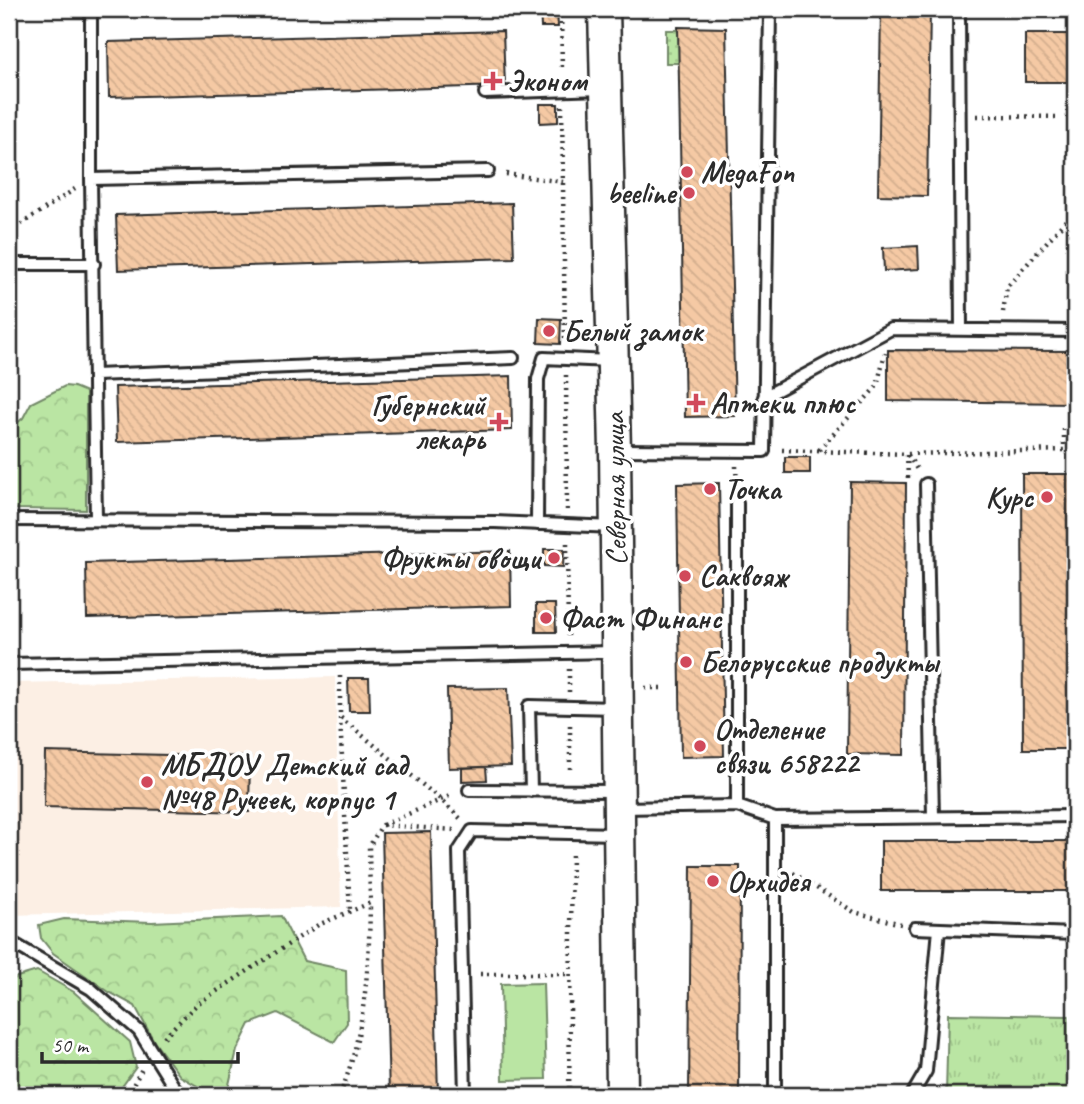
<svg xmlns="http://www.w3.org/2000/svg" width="1084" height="1104" font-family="Caveat,sans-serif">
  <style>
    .built { fill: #fcefe4 }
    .grass { fill: url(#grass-dots); stroke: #728867; stroke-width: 2 }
    .forest { fill: url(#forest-crowns); stroke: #728867; stroke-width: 2 }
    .park { fill: url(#park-tufts); stroke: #728867; stroke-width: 2 }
    .pitch { fill: #bae5a3; stroke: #728867; stroke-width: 2 }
    .building { fill: url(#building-back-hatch); stroke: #2b2b2b; stroke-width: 2 }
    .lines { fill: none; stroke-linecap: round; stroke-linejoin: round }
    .lane-casing { stroke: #2b2b2b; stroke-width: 16 }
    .secondary-casing { stroke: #2b2b2b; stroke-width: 35 }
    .path { stroke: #2b2b2b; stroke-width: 4.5; stroke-dasharray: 2 5; stroke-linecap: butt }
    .lane { stroke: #fff; stroke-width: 10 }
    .secondary { stroke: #fff; stroke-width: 30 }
    .poi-dot { fill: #d1495b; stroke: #fff; stroke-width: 2.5 }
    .labels { text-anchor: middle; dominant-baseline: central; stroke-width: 7; stroke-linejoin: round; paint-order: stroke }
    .poi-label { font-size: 30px; font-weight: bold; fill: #2b2b2b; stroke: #fff; text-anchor: start }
    .street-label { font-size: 30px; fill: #2b2b2b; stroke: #fff }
  </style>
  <defs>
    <pattern id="grass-dots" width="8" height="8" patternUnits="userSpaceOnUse" patternTransform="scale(1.75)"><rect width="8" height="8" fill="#bae5a3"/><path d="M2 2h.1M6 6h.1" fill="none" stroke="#a0c58c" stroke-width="1.8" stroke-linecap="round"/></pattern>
    <pattern id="forest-crowns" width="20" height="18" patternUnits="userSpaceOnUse" patternTransform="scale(1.75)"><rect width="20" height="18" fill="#bae5a3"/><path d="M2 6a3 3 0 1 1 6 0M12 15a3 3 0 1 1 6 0" fill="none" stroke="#a0c58c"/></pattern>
    <pattern id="park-tufts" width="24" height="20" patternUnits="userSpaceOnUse" patternTransform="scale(1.75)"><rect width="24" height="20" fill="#bae5a3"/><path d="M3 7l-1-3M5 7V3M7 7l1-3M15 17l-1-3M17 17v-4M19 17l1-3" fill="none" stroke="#a0c58c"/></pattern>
    <pattern id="building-back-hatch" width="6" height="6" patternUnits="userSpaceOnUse" patternTransform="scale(1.75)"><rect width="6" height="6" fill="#f5c9a4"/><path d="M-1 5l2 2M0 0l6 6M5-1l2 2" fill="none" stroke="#d2ad8d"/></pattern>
  </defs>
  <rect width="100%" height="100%" fill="#fff"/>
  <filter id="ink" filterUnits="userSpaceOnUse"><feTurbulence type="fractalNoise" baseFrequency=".0143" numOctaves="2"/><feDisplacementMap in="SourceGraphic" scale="14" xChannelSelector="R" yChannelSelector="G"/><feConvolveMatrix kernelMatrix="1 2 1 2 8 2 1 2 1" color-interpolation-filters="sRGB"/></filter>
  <g filter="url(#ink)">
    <path class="built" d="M335,677L341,907L9,915L10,683Z"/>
    <path class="grass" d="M666,30H679V63H666Z"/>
    <path class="forest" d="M65,386L74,387L86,392V510L14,509L9,506V447L15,436L16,424L23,418L31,403Z
      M281,916L304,961L346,970L347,1023L334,1042L278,1013L250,1024L237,1050L228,1089L201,1088L180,1076L155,1043L135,1006L109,992L53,953L41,938L39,925L64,919L152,922Z
      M37,971L74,992L130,1042L136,1067L116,1095H9V983L17,977Z"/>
    <path class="park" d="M948,1014L1070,1016L1068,1095H946Z"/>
    <path class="pitch" d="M543,983L546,1079L503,1080L501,984Z"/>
    <path class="building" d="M540,9H557L558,27H541Z
      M881,9H930L927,196L878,195Z
      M678,27L726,28L735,416L685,417Z
      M503,31L505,86L109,97L108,42Z
      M1025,34H1075V82H1025Z
      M540,104H558V122L540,123Z
      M512,203L514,258L118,270L116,215Z
      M918,246L919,269L884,271L883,248Z
      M539,318L561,319L560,344L538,343Z
      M888,350L1075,351V403L888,401Z
      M511,376L512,430L117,442L115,387Z
      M785,457H810V473H785Z
      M1022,474H1075V749H1023Z
      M850,482L906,483L904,755L847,754Z
      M719,483L724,756L681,757L677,484Z
      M544,549H564L563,567L544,566Z
      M510,551L511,606L87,618L86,563Z
      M536,604H555L556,632H536Z
      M348,678H369L370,711H349Z
      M508,688L511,766L449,768L447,689Z
      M45,752L250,757L249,812L44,807Z
      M486,767L487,780L462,781V768Z
      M431,832L438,1095H389L382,833Z
      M881,841H1075V891H881Z
      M691,866H740L739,1095H689Z"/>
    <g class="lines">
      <defs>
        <path id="lane" d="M91,9V179L96,519
          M959,9L961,330
          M485,93L602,89
          M1075,118V117
          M91,179L488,171
          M9,264H94
          M95,375L513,358
          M764,397L891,329L1075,331
          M617,450L764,451L770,9
          M926,484L933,816
          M9,520L495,522L615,527
          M537,524L538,379L544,358L610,361
          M9,664L614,652
          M469,790L616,791
          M531,791L529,706L617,708
          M737,806V503
          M622,808L737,806L775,819V1095
          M775,819L1075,816
          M915,928L1075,934
          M9,941L91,989L139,1031L179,1095
          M465,1095L459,851L472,831L617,834
          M912,1095L926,1071L939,929"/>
        <path id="secondary" d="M604,9L615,450L622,1095"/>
      </defs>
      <use href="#lane" class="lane-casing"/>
      <use href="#secondary" class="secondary-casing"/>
      <path class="path" d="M561,9L562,72
        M562,106L565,342
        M977,116L1060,117
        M506,174L563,182
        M9,232L75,189
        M1003,312L1007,287L1075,210
        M566,375L567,510
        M782,450L907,454L1064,450V428L1075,427
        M819,450L877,386L885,353
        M907,455L908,478
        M908,455L918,471
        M736,466L737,488
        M567,543L568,636
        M569,669V692
        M340,676V717L440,799L462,820
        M645,688H661
        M340,718L350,911
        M570,725V772
        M383,825L452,795
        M793,873L854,912L901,924
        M480,974H570
        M164,1037L197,1004L318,925L370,903L369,847L382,825L454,830
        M125,1095L132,1087L143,1067
        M340,1095C365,1033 369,969 370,903
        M569,1095L572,851"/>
      <use href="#lane" class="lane"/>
      <use href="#secondary" class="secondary"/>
    </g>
  </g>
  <g class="poi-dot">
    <path d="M489.5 70.5h7v7h7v7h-7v7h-7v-7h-7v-7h7z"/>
    <circle cx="687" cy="172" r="7"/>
    <circle cx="689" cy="193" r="7"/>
    <circle cx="549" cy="331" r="7"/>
    <path d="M692.5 392.5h7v7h7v7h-7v7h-7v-7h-7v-7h7z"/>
    <path d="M495.5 411.5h7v7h7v7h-7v7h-7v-7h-7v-7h7z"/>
    <circle cx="710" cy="489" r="7"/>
    <circle cx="1047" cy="497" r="7"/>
    <circle cx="554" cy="558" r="7"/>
    <circle cx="685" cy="576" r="7"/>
    <circle cx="546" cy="618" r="7"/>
    <circle cx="686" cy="662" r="7"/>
    <circle cx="700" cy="746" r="7"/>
    <circle cx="147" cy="782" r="7"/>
    <circle cx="713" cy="881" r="7"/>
  </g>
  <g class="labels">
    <g class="poi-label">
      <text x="507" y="81">Эконом</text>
      <text x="701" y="172">MegaFon</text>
      <text x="675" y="193" text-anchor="end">beeline</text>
      <text x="563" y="331">Белый замок</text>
      <text x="710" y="403">Аптеки плюс</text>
      <text x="485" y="405" text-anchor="end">Губернский<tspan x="485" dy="34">лекарь</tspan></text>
      <text x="724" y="489">Точка</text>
      <text x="1033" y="497" text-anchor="end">Курс</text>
      <text x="540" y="558" text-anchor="end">Фрукты овощи</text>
      <text x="699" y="576">Саквояж</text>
      <text x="560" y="618">Фаст Финанс</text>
      <text x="700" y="662">Белорусские продукты</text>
      <text x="714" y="729">Отделение<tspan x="714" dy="34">связи 658222</tspan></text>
      <text x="161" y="765">МБДОУ Детский сад<tspan x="161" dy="34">№48 Ручеек, корпус 1</tspan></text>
      <text x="727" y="881">Орхидея</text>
    </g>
    <g class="street-label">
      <text transform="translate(615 489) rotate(-91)">Северная улица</text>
    </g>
  </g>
  <rect width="1084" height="1104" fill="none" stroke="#fff" stroke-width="35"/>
  <rect x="18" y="18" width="1049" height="1069" fill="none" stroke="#2b2b2b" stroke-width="2.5" filter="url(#ink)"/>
  <path d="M42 1052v10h196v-10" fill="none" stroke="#2b2b2b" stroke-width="3.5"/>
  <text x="52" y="1052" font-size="21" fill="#2b2b2b" stroke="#ffffff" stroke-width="5" paint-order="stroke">50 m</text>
</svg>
